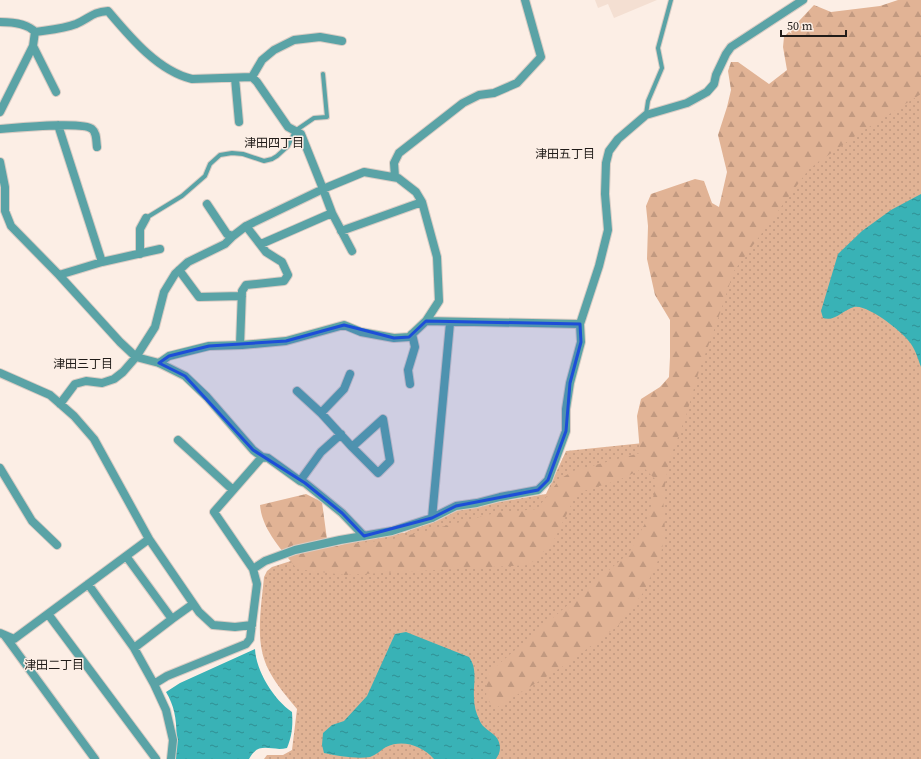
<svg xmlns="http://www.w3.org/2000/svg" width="921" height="759" font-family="'Source Serif 4','Noto Sans JP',serif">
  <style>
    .built { fill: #f4dfd2 }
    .grass { fill: url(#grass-dots) }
    .forest { fill: url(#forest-firs) }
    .water { fill: url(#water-ripples) }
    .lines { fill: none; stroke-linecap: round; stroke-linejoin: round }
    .service-casing { stroke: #d9ccc4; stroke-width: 6 }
    .minor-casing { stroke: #d9ccc4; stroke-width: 10 }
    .service { stroke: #5aa3a6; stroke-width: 4 }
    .minor { stroke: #5aa3a6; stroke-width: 8 }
    .marked { fill: #1d4ed8; fill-opacity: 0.2; stroke: #1d4ed8; stroke-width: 3; stroke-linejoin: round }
    .labels { text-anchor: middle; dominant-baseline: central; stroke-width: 3; stroke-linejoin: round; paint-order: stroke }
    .neighbourhood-label { font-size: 12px; fill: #211c19; stroke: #fceee5 }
  </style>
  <defs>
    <pattern id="grass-dots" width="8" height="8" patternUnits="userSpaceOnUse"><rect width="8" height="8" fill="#e1b395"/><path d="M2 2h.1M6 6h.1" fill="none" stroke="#c19980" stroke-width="1.8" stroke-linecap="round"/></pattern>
    <pattern id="forest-firs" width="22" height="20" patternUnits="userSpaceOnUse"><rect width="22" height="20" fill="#e1b395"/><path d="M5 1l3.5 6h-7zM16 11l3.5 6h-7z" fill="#c19980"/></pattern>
    <pattern id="water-ripples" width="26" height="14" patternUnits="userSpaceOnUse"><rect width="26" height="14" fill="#39b2b6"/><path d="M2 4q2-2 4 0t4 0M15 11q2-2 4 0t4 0" fill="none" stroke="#309093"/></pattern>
  </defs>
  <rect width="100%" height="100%" fill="#fceee5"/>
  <path class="built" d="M595,0H657L614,18L608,4L598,8Z"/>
  <path class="grass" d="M921,76V759H264L267,755H283L292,750L297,709C283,692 266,673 262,651C257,630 262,599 264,577L267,571L272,567L366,537L387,533H404L457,509L546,494L566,451L663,441L718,259L837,122Z"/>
  <path class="forest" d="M898,0H921V94L858,134L809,169L734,271L717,322L699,371L686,416L669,461L663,497L665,531L661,554L643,593L618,626L565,665L496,708L486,699L487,674L629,553L648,518L657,481L644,468L619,480L577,493L552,544L529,565L345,575L297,569C282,550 262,530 260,505L306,494L322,502L328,547L393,539L430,530L495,513L537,509L560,479L573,471L640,453L637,416L641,399L660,387L669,377L670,357V320L655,295L647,259L648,226L646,206L651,194L695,179L704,181L712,203L719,207L727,172L718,135L727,107L731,90L728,71L731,62H738L769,84L787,70L783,47L784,37L814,5L831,12L880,6Z"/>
  <path class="water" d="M921,194V367C918,359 916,351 911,344C905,333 866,303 854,307C843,310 835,322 823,318L821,311L838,254L862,231L891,210Z
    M406,632L469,657C478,669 473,684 474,698C474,706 476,713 479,719C483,732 500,732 500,748C500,752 498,756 496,759H434C422,746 403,739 386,747C381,750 376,755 370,757C356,759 338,756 324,753L322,745L323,733L332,725L344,721L367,696L395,634Z
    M255,649C256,671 274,700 292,712C293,726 292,736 287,748C271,752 259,740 249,759H175C177,736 179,713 166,692L180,683Z"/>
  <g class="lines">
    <defs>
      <path id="service" d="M646,114L648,101L662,68L658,48L671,0
        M146,218L182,196L205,176L210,164L220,155L232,153L243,154L264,161L272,159L277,156L288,146L295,131L314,118L327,117L323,74"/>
      <path id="minor" d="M0,22C11,22 27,23 35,32L33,46L0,112
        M35,32C48,30 63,29 76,24C90,18 92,12 108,11C130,37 158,71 192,79L252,77L257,82L288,127L301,134L323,189L332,213L261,244
        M33,46L56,92
        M252,77L262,60L274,50L294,40L320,37L342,41
        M235,78L239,122
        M58,125L102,262
        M0,129C15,128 83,121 92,129C97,133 96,141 97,147
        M0,162L5,187V211L11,226L59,275L120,342L136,357L159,363L185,376L207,397L253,450L262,457L214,512L253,569L257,584L250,639L246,644L167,676L154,684L166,710L173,740L171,759
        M395,177L394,163L399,153L463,103L479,95L494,93L517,83L541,57L525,0
        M207,204L227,234L233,236
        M332,213L352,251
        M341,231L422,202
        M140,254V229L146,218
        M179,270L199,297L242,296
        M59,275L102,262L160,249
        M426,321L580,324
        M240,345L242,291L246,285L284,281L288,275L282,262L266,252L246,226
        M0,373L50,395L74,416L94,439L149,539L199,612L213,625L235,627L252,625
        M410,384L408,370L415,347L412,334
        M297,391L321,413L352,447L383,419L390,461L378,473L352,447
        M60,404L75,384L86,381L102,383L114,379L123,372L136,357L155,327L164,292L175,274L188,262L225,244L233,236L246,226L323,189L364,172L398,178L416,192L422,202L437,257L439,301L426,321L409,337L394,338L361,332L344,325L286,341L242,345L209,346L169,356L159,363
        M321,413L344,389L350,374
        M178,440L233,490
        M262,457L268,458L300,481L321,452L341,434
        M0,468L32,521L57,545
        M300,481L305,483L342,513L364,536
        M432,518L450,323
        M253,569L265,561L295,550L340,540L392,531L432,518L456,506L477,503L500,497L538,490L548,480L566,431V409L570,383L581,342L580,324L599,266L608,230L605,194L606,163L609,151L618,139L646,115L687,103L707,92L714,84L716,75L726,54L731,47L803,0
        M88,584L134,648L172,619L126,556
        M48,614L156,759
        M172,619L193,604
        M0,633L14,639L149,539
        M5,636L95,759
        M134,648L154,684"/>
    </defs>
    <use href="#service" class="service-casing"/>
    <use href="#minor" class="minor-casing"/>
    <use href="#service" class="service"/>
    <use href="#minor" class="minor"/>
  </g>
  <path class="marked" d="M426,321L580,324L581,342L570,383L566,431L548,480L538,490L456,506L432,518L364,536L342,513L305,483L253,450L185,376L159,363L169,356L209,346L286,341L344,325L394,338L409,337Z"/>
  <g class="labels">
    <g class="neighbourhood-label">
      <text x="274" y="143">津田四丁目</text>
      <text x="565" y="154">津田五丁目</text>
      <text x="83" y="364">津田三丁目</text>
      <text x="54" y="665">津田二丁目</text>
    </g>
  </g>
  <path d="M781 30v6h65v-6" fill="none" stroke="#211c19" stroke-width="2"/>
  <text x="787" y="30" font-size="12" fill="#211c19" stroke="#fceee5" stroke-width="3" paint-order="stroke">50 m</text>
</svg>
